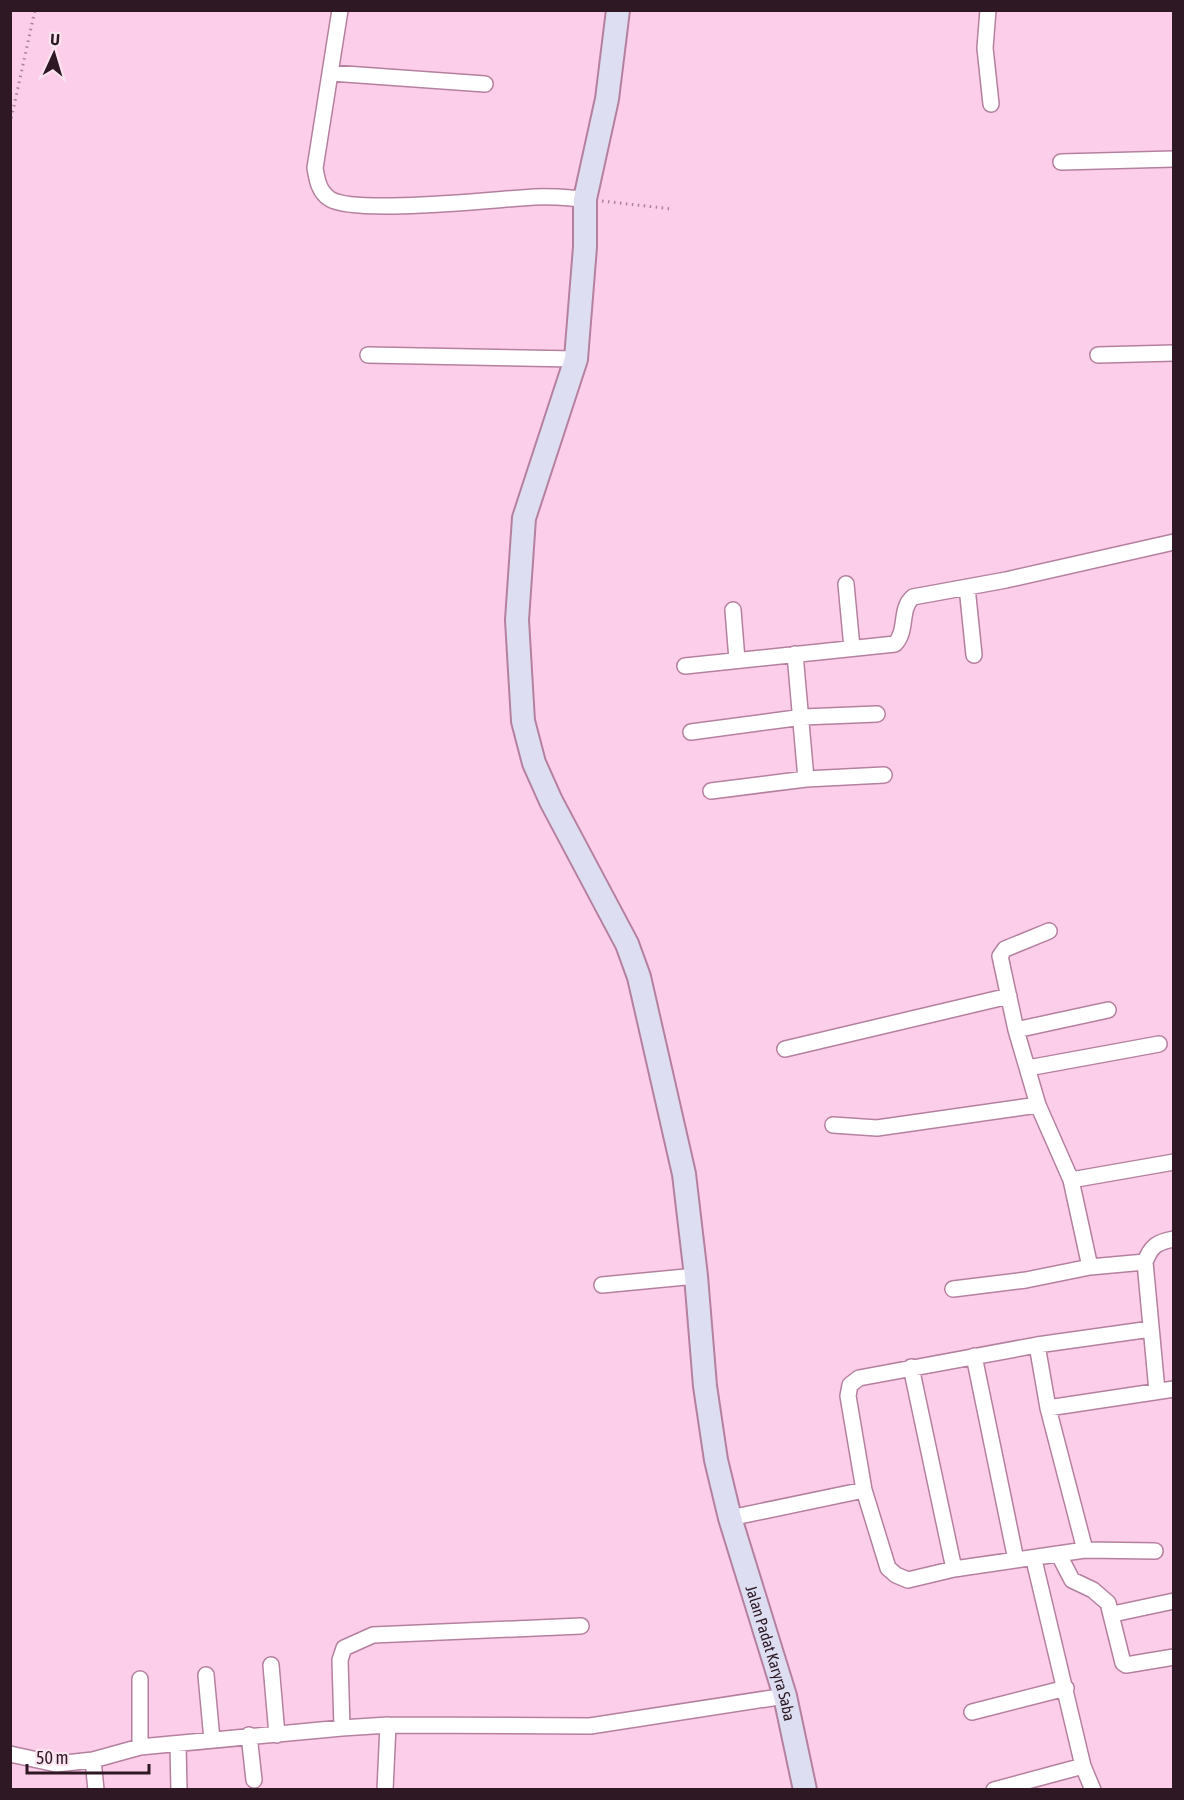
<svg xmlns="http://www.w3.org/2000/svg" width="1184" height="1800" font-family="'Asap Condensed',sans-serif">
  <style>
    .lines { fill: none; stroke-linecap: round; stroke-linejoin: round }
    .street-casing { stroke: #b5809f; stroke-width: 18 }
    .secondary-casing { stroke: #b5809f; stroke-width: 26 }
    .path { stroke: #a78397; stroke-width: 3; stroke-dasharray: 1.5 4.5; stroke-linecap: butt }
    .street { stroke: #fff; stroke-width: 15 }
    .secondary { stroke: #dddef1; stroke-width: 22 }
    .labels { text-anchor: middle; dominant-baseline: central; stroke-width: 6; stroke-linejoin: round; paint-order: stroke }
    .street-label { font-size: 16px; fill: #2d1824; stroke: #fbe3f0 }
  </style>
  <rect width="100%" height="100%" fill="#fdcee9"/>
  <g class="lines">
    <defs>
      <path id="street" d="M340,10L315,168C317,180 319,192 330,199C356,215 497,199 535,197C552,196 569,198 585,199
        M988,10L985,48L991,104
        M331,73L485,84
        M1061,162L1174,159
        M368,355L576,359
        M1098,355L1174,353
        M846,584L852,648
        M967,587L974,655
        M733,610L737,660
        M685,666L895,644C908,630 899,609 913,597L1006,580L1174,542
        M691,732L803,717L877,714
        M806,779L884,775
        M711,791L806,779L795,654
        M1049,931L1005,949L1000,956L1016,1030L1038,1105L1071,1180L1090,1267L1145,1262
        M1016,1030L1108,1010
        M785,1049L1009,996
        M1028,1068L1159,1044
        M833,1125L877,1128L1038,1105
        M1071,1180L1174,1162
        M602,1285L696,1276
        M953,1289L1026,1280L1090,1267
        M1151,1329L1037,1345L859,1378L850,1385L848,1396L864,1490L888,1568L896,1575L908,1580L954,1569L1085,1550L1155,1551
        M1037,1345L1048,1408L1085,1550
        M974,1356L1016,1560
        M911,1367L954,1569
        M1157,1391L1145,1262C1151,1246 1157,1242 1174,1239
        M1048,1408L1174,1389
        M730,1518L864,1490
        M1059,1555L1072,1580L1093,1590L1108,1603L1123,1663L1126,1665L1174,1657
        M1034,1560L1083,1766L1093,1790
        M1113,1614L1174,1601
        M271,1665L277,1735
        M206,1675L212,1740
        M140,1679V1747
        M972,1712L1066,1688
        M342,1728L340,1660L344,1648L373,1635L581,1626
        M249,1735L254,1780
        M178,1744L179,1790
        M10,1754L56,1764L93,1760L140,1747L342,1728L388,1725L590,1726L785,1696
        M93,1760L96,1790
        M385,1790L388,1725
        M994,1790L1083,1766"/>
      <g id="secondary">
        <path id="s1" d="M618,10L607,99L585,199V247L576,359L524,518L517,620L523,721L534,763L551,801L627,944L639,977L684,1174L696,1276L705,1386L716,1460L730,1518L785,1696L805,1790"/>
      </g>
    </defs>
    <use href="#street" class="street-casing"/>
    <use href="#secondary" class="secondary-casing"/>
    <path class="path" d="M10,124L35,10
      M602,201L672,209"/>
    <use href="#street" class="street"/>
    <use href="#secondary" class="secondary"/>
  </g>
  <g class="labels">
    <g class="street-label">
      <text stroke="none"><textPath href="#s1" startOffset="1696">Jalan Padat Karyra Saba</textPath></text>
    </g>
  </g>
  <rect width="1184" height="1800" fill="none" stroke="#2d1824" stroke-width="24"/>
  <g transform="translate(54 54) rotate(4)" stroke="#fbe3f0" stroke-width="4.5" paint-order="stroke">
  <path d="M0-4.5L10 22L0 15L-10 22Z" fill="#2d1824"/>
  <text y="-9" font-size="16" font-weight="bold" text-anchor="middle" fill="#2d1824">U</text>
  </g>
  <path d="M27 1764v9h122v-9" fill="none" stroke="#2d1824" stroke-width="3"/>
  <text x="36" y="1764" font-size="18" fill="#2d1824" stroke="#fbe3f0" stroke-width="4.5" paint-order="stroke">50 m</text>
</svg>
